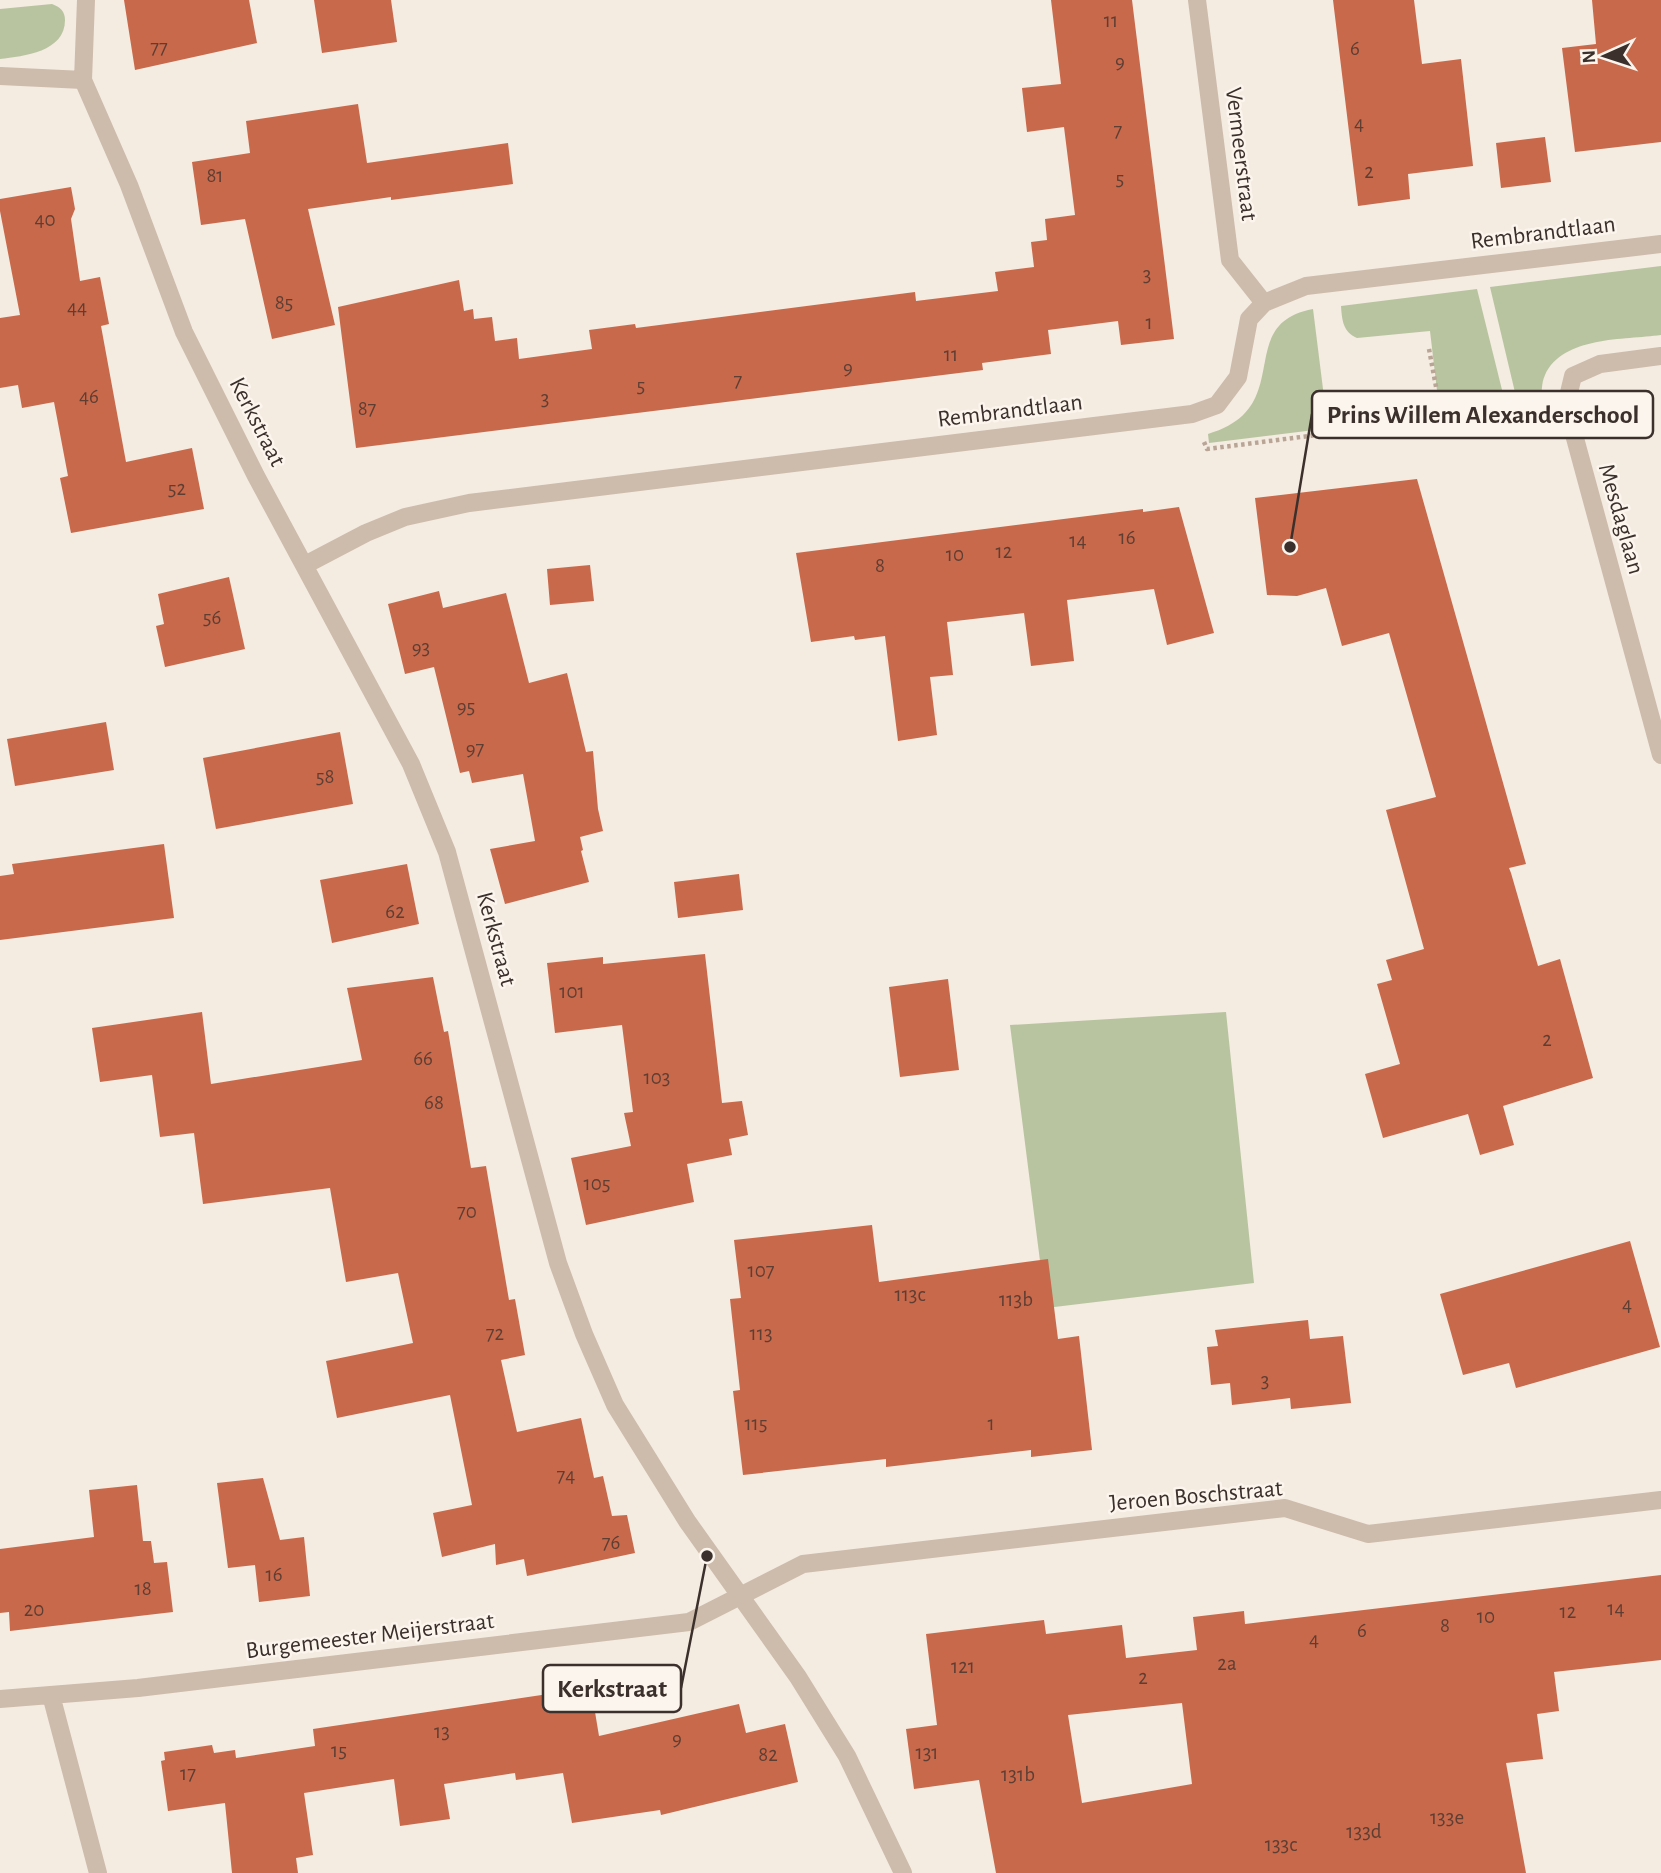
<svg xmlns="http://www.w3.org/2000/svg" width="1661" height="1873" font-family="'Alegreya Sans',sans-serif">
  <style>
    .green { fill: #b8c4a0 }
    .building { fill: #c8694b; fill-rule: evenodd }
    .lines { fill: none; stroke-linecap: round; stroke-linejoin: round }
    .path { stroke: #b9a596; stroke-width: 4.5; stroke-dasharray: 3.5 3.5; stroke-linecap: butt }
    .minor { stroke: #cdbbac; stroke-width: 18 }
    .labels { text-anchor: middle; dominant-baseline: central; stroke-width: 5; stroke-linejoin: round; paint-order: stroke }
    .number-label { font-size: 21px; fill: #5e3e33 }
    .street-label { font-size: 24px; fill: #3b302b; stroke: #fbf5ee }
    .leader { fill: none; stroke: #3b302b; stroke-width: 2.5 }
    .callout-dot { fill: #3b302b; stroke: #fbf5ee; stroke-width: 2.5 }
    .callout { fill: #fbf5ee; stroke: #3b302b; stroke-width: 2.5 }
    .callout-label { font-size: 26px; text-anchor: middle; font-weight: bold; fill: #3b302b }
  </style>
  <rect width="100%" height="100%" fill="#f4ebe1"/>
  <path class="green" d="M52,4C60,7 65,11 65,20C65,52 24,56 0,59V9Z
    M1661,266V335C1624,340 1563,336 1545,375C1541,383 1542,394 1541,403L1518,405L1490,287Z
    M1477,289L1506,406L1382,422L1381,407L1438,399L1430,331L1357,338C1343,332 1342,320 1341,306Z
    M1313,309L1326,413L1370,408L1371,423L1209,443L1208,434C1298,408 1232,324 1313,309Z
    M1226,1012L1254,1283L1046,1308L1010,1025Z"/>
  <path class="building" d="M124,0H249L257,43L135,70Z
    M314,0H391L397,42L322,53Z
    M1051,0H1132L1174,339L1121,345L1118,321L1048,330L1051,354L982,363L983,370L356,448L338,307L459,280L464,311L473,309L474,319L492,317L495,341L517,338L519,359L592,349L589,330L635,324L636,328L915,292L916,301L998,291L995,272L1034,267L1031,242L1047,240L1045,219L1075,215L1064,127L1027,132L1022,88L1061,84Z
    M1333,0H1414L1422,64L1461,59L1473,166L1408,174L1410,199L1358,206Z
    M1592,0H1661V142L1575,152L1562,48L1596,44Z
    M358,104L367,163L508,143L513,184L391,200V197L308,209L335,325L272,339L245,219L201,225L192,162L250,153L246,121Z
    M1545,137L1551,182L1501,188L1496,143Z
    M71,187L75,209L71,219L80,281L100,277L109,324L101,326L126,462L192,448L204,509L71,533L60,478L68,476L54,402L22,408L18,385L0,388V318L20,315L0,211V199Z
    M1417,479L1526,864L1509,868L1511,873L1538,966L1560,959L1593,1078L1503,1106L1514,1145L1480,1155L1468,1114L1383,1138L1365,1074L1400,1064L1377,984L1392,980L1386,960L1424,949L1386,810L1436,797L1389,633L1342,646L1326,588L1297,596L1267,595L1255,498Z
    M1179,507L1214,633L1167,645L1154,589L1067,600L1074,661L1031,666L1024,613L947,622L953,675L930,677L937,735L898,741L885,636L855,640L854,636L811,642L796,553L1143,509V512Z
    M590,565L594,601L550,605L547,569Z
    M229,577L245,649L165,667L156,626L164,624L158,594Z
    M439,591L443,608L506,593L529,683L567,673L586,752L593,751L598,809L603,831L580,837L583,850L581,851L589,882L505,904L490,849L535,841L523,774L472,783L469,771L460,773L434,667L405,674L388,604Z
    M106,722L114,770L15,786L7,739Z
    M340,732L353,804L216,829L203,758Z
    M164,844L174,918L0,940V876L14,874L12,864Z
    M407,864L419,924L332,943L320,880Z
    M739,874L743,910L678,918L674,882Z
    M705,954L722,1103L742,1101L748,1135L729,1139L732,1155L687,1164L694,1202L586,1225L571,1158L631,1146L624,1113L633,1112L622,1025L555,1033L547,963L603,957V964Z
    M433,977L444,1032L448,1031L471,1168L486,1166L509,1300L515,1299L525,1355L501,1360L517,1432L581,1418L594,1478L603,1476L612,1516L627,1515L635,1553L527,1576L524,1559L496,1565L495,1544L442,1557L433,1513L472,1505L450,1395L337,1418L326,1361L413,1343L398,1273L346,1282L330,1188L203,1204L194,1133L160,1137L152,1075L100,1082L92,1028L202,1012L211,1084L362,1060L347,988Z
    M948,979L959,1070L900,1077L889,987Z
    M872,1225L879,1282L1048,1259L1058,1339L1079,1336L1092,1450L1031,1457V1450L886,1467V1459L743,1475L733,1391L740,1390L730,1299L741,1298L734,1240Z
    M1630,1241L1660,1347L1516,1388L1509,1363L1463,1375L1440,1294Z
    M1308,1320L1310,1339L1343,1336L1351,1403L1291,1409L1290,1398L1232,1405L1230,1383L1211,1385L1207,1347L1218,1346L1215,1330Z
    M263,1478L280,1540L304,1537L310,1596L259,1602L255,1565L228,1568L217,1483Z
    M137,1485L143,1541H151L154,1563L167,1562L173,1612L10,1631L9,1612L0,1613V1549L94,1537L89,1490Z
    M1661,1575V1660L1554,1672L1559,1711L1537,1714L1543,1759L1506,1763L1526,1873H996L979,1780L914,1789L906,1729L937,1725L926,1634L1044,1620L1046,1634L1122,1625L1126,1658L1197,1650L1193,1617L1244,1611L1245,1624ZM1182,1703L1192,1784L1082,1803L1068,1715Z
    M555,1693L556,1699L592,1694L599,1736L739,1704L746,1733L785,1724L798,1782L661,1815L660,1810L572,1823L563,1773L516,1780L515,1773L444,1784L450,1819L400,1826L394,1779L304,1793L313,1855L296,1858L298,1873H232L225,1803L168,1811L161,1761L165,1760L164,1752L212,1745L214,1753L235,1750L236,1758L315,1746L313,1729Z"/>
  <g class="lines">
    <path class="path" d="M1429,349L1442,419L1534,409
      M1204,442L1207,449L1442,419"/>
    <path class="minor" d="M86,0L83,80L129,185L184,332L256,476L411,764L447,852L558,1263L584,1334L615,1405L687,1521L798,1677L847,1756L903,1873
      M1197,0L1230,260L1264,303
      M0,76L83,80
      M1661,356L1600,364L1573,376L1566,405L1661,755
      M305,565L366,533L405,517L469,503L1192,414L1217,405L1238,377L1249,319L1264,303L1306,286L1661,244
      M51,1695L98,1873
      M0,1699L138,1688L689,1622L803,1564L1285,1508L1368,1534L1661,1500"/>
  </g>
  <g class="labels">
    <g class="number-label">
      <text x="1111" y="20">11</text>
      <text x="159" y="47">77</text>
      <text x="1355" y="48">6</text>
      <text x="1120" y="61">9</text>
      <text x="1359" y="123">4</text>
      <text x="1118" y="130">7</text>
      <text x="1369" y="171">2</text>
      <text x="215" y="175">81</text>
      <text x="1120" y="178">5</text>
      <text x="45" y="219">40</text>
      <text x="1147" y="274">3</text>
      <text x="284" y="302">85</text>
      <text x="77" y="307">44</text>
      <text x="1149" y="322">1</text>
      <text x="951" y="354">11</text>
      <text x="848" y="367">9</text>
      <text x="738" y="380">7</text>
      <text x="641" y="385">5</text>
      <text x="89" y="396">46</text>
      <text x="545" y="398">3</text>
      <text x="367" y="408">87</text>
      <text x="177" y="488">52</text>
      <text x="1127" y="537">16</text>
      <text x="1078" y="540">14</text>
      <text x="1004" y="551">12</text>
      <text x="955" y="554">10</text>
      <text x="880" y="565">8</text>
      <text x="212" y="617">56</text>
      <text x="421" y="647">93</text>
      <text x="466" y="706">95</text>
      <text x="475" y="748">97</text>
      <text x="325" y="776">58</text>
      <text x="395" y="911">62</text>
      <text x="572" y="991">101</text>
      <text x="1547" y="1039">2</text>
      <text x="423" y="1058">66</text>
      <text x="657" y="1077">103</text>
      <text x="434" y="1102">68</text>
      <text x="597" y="1183">105</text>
      <text x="467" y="1211">70</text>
      <text x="761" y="1270">107</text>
      <text x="910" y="1294">113c</text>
      <text x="1016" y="1299">113b</text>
      <text x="1627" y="1304">4</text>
      <text x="495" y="1333">72</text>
      <text x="761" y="1333">113</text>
      <text x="1265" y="1380">3</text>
      <text x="756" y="1423">115</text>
      <text x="991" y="1423">1</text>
      <text x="566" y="1475">74</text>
      <text x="611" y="1542">76</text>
      <text x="274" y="1574">16</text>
      <text x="143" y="1588">18</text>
      <text x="1616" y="1608">14</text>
      <text x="34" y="1609">20</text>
      <text x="1568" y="1611">12</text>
      <text x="1486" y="1616">10</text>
      <text x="1445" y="1625">8</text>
      <text x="1362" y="1630">6</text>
      <text x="1314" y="1639">4</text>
      <text x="1227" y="1663">2a</text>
      <text x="963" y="1666">121</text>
      <text x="1143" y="1677">2</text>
      <text x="442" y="1731">13</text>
      <text x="677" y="1738">9</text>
      <text x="339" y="1750">15</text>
      <text x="927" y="1752">131</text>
      <text x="768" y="1754">82</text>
      <text x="188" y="1773">17</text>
      <text x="1018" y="1774">131b</text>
      <text x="1447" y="1817">133e</text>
      <text x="1364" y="1831">133d</text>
      <text x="1281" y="1844">133c</text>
    </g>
    <g class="street-label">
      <text transform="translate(1241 154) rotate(83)">Vermeerstraat</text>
      <text transform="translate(1543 233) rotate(-7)">Rembrandtlaan</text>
      <text transform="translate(1010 411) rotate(-7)">Rembrandtlaan</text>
      <text transform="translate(257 422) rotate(63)">Kerkstraat</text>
      <text transform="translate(1621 519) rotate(74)">Mesdaglaan</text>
      <text transform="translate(496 939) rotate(75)">Kerkstraat</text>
      <text transform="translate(1196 1496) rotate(-5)">Jeroen Boschstraat</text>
      <text transform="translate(370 1636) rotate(-7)">Burgemeester Meijerstraat</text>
    </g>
  </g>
  <path class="leader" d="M1290 547L1312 414M707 1556L681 1688"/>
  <g class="callout-dot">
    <circle cx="1290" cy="547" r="7"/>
    <circle cx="707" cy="1556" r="7"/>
  </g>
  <g class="callout">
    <rect x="1312" y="391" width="341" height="47" rx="7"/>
    <rect x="543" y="1665" width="138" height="47" rx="7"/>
  </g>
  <g class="callout-label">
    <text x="1483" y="423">Prins Willem Alexanderschool</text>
    <text x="612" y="1697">Kerkstraat</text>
  </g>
  <g transform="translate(1605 56) rotate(267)" stroke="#fbf5ee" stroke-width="5" paint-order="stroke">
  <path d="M0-5L12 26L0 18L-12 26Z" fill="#3b302b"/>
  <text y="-10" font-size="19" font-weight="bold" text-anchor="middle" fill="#3b302b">N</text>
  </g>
</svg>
